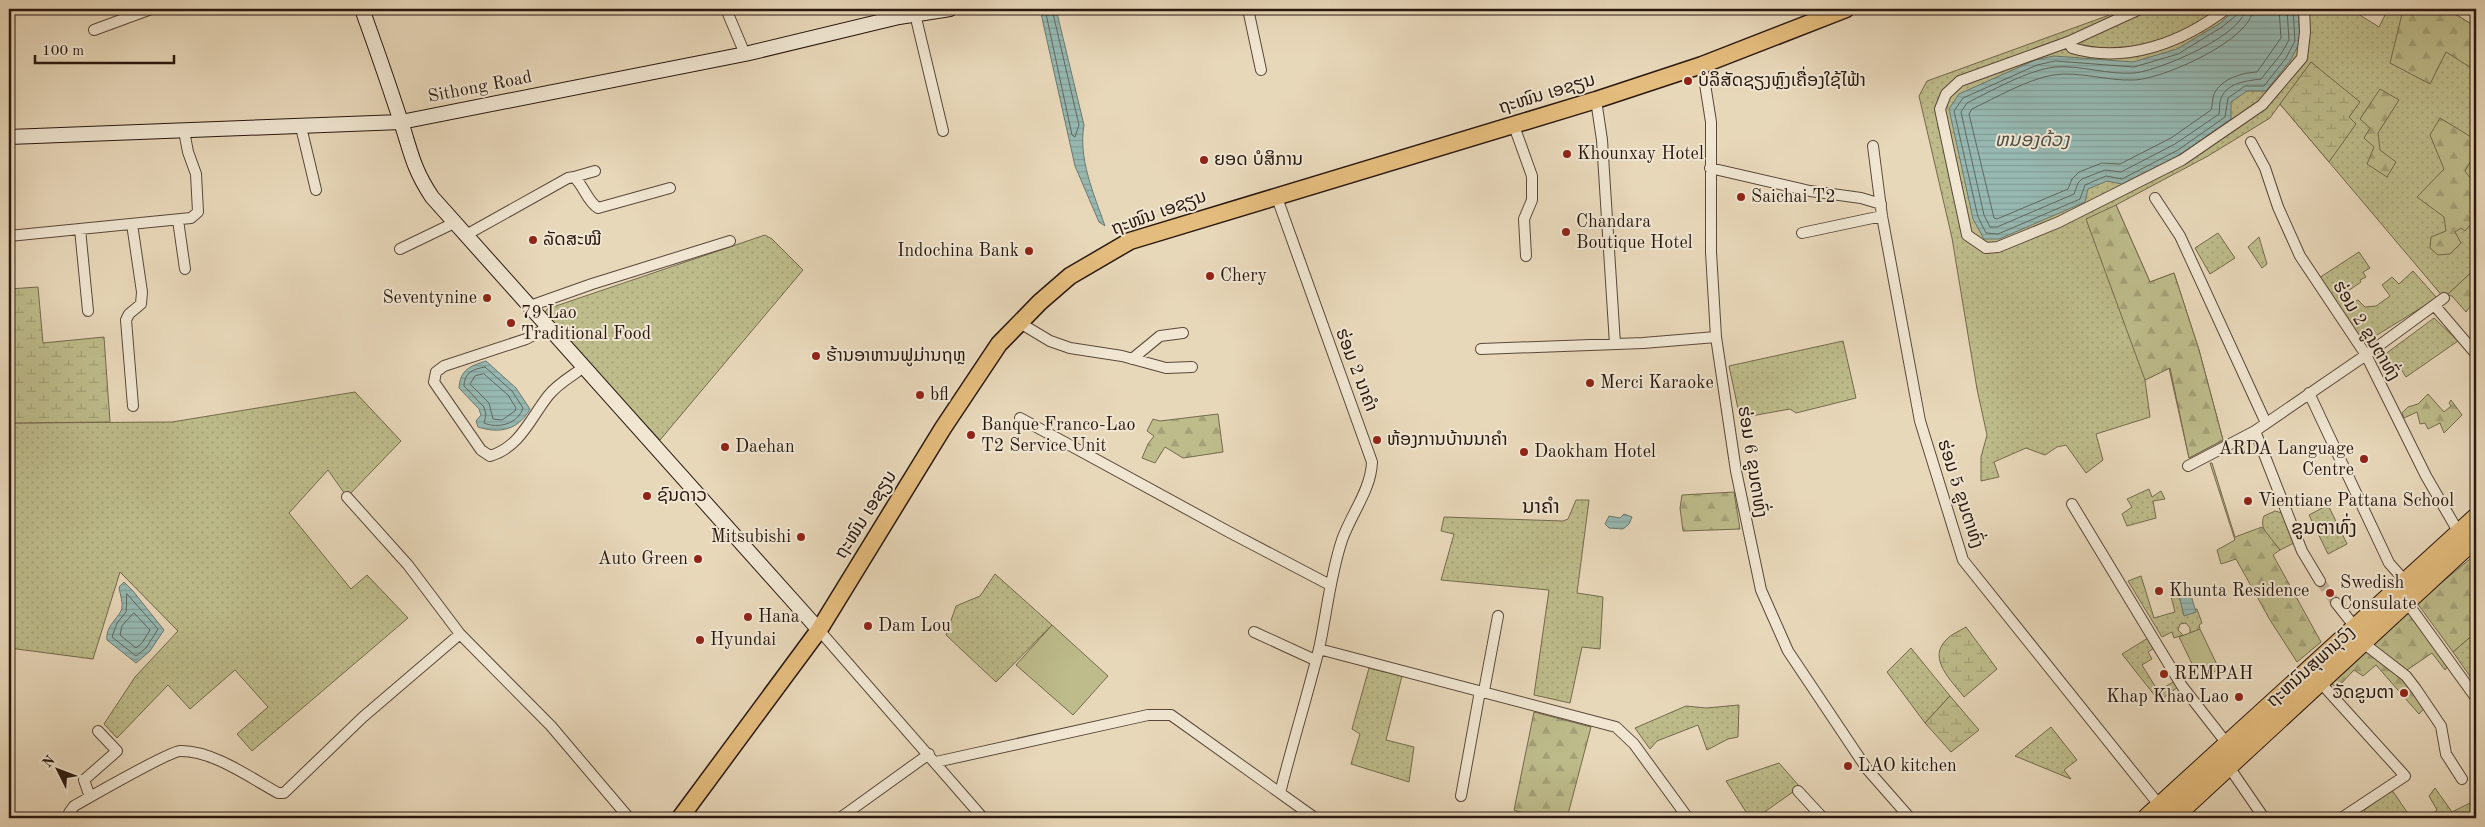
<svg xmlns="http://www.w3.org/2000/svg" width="2485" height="827" font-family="'Old Standard TT','Noto Sans Lao',serif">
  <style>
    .grass { fill: url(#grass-dots); stroke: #746a4d }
    .forest { fill: url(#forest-firs); stroke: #746a4d }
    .wetland { fill: url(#wetland-marsh); stroke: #746a4d }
    .pitch { fill: #bebc8b; stroke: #746a4d }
    .water { fill: url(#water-rules); stroke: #6b7971 }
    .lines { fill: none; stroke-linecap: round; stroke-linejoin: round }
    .shore { stroke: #606860; stroke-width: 1 }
    .street-tunnel { stroke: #c2b298; stroke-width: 10; stroke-dasharray: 10 5; stroke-linecap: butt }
    .street-casing { stroke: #5a483a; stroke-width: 12 }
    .secondary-casing { stroke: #2a180f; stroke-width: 16 }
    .primary-casing { stroke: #2a180f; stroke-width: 19 }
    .highway-casing { stroke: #2a180f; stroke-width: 21 }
    .street { stroke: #f0e6d2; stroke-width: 10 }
    .secondary { stroke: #f0e6d2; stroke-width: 14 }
    .primary { stroke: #e4bc7d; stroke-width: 16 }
    .highway { stroke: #e4bc7d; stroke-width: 19 }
    .poi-dot { fill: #8f2418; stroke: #f0e6d2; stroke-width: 2 }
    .labels { text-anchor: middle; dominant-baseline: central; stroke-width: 4; stroke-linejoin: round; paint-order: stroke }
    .poi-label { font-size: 18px; fill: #2a180f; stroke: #f0e6d2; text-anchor: start }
    .street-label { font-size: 18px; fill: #2a180f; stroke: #f0e6d2 }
    .water-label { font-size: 19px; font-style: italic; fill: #505048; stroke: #f0e6d2 }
    .quarter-label { font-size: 20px; fill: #2a180f; stroke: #f0e6d2 }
  </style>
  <defs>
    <pattern id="grass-dots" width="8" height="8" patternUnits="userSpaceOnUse" patternTransform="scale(1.25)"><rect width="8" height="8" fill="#bebc8b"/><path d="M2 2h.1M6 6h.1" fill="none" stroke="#a3a177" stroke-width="1.8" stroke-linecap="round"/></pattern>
    <pattern id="forest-firs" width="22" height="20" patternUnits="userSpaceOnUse" patternTransform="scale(1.25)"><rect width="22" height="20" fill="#bebc8b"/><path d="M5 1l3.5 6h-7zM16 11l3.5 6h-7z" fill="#a3a177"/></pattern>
    <pattern id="wetland-marsh" width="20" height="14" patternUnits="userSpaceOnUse" patternTransform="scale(1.25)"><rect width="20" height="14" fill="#bebc8b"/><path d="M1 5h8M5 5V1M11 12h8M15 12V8" fill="none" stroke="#a3a177"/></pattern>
    <pattern id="water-rules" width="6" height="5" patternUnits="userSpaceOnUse" patternTransform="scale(1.25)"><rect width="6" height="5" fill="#97b9b2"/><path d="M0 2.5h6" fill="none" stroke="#829e98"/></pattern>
  </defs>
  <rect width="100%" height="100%" fill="#e8d8ba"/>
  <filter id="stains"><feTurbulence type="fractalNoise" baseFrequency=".004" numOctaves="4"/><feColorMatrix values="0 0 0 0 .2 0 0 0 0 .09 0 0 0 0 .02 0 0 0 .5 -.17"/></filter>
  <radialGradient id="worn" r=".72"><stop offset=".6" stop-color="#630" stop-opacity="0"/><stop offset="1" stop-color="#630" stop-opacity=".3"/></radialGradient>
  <path class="grass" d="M2126,9H2355V12L2379,27L2388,9H2395L2402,13L2406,9H2447L2476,27V268L2444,298L2280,104L2270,118L2208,156L2116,205L2150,282L2174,273L2199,350L2223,440L2189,458L2169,368L2145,380L2150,417L2096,434L2103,460L2086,473L2066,445L2057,447L2045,455L2026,448L1994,462L1999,477L1981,481V457L1987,435L1977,389L1952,238L1919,96L1927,81Z
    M2218,233L2235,258L2210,274L2195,248Z
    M765,235L772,239L803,270L660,440L544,314L547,309Z
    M2259,237L2267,264L2262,268L2248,247Z
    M2359,252L2370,268L2363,272L2366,277L2360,280L2361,282L2345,293L2352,303L2358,300L2365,307L2376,306L2390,296L2382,285L2392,277L2399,284L2413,271L2437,298L2364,343L2319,278Z
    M2434,318L2458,341L2406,377L2401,369L2389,375L2380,358Z
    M1843,341L1856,398L1796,413L1790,409L1740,418L1729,366Z
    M355,392L401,441L347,497L328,470L289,513L351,589L367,575L408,618L252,751L237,734L268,707L235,670L190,709L168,685L117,738L104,724L135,677L178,631L120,572L93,659L9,648V470L13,423L172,422Z
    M2149,489L2152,497L2161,491L2165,499L2153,501L2156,518L2127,526L2122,514L2132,507L2127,499Z
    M1576,500H1589L1577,593L1603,597L1600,649L1582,647L1570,703L1534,695L1549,590L1441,580L1454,534L1441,531L1444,517L1563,521L1568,519Z
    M2328,505L2347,544L2328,554L2309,515Z
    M2275,511L2282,513L2296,542L2280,550C2272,540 2258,529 2264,516Z
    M995,574L1052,625L996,682L946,635L956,606L980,596Z
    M2141,576L2154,618L2175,612L2171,596L2179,595L2184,615L2196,612L2195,609H2197L2202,623L2199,625L2200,629L2190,633V628L2186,623L2180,624L2178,630L2183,635L2174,638L2172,632L2162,637L2128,581Z
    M2476,632V685L2453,652Z
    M2148,638L2154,648L2148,652L2152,659L2142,665L2158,691L2175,681L2178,687L2159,701L2122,654Z
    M1911,648L1950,696L1925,723L1887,672Z
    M1369,668L1402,676L1386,740L1414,747L1409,782L1351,764L1360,734L1352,729Z
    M1739,705L1738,737L1728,739L1707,750L1698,725L1657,741L1650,749L1635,728L1686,706L1706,708Z
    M2051,727L2077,760L2064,770L2071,779L2015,756Z
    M1779,763L1800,787L1756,818H1750L1726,781Z
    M2435,788L2452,812L2476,800V818H2427L2437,810L2429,796Z
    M2392,790L2411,818H2368L2364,810Z"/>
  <path class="forest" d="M2406,9H2447L2476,27V71L2446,52L2430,84L2390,63L2402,14Z
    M2380,89L2399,100L2378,133L2380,150L2396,162L2387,177L2367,164L2374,147L2364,138L2370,128L2360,119Z
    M2440,118L2476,140V152L2465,171L2473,182L2476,180V218L2465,231L2461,228L2455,232L2461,243L2450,254L2438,255L2430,248L2431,237L2446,231L2444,217L2417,197L2444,169L2430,135Z
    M2116,205L2150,282L2174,273L2199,350L2223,440L2189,458L2170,368L2145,380L2086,219Z
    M2476,268V299L2466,312L2452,296L2447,295Z
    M2428,394L2444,412L2451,406L2449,403L2451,400L2462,415L2444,433L2440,423L2428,429L2425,423L2420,424L2417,412L2404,418L2402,413L2408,407L2418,404Z
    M1218,414L1223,452L1183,458L1165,447L1155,463L1142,458L1148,444L1154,436L1147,431L1153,419L1160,421Z
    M2210,463H2212L2235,537L2262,527L2280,550L2273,555L2321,642L2297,662L2270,620L2236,559L2221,564L2217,550L2235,540Z
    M1734,492L1740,529L1683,531L1680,508L1682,495Z
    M2470,559L2476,567V632L2453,652L2417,603Z
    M2409,612L2448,666L2445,670L2432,653L2407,670L2429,703L2419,714L2376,665L2363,676L2354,670L2338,687L2329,683Z
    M1534,712L1591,727L1567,818H1537L1514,810Z"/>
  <path class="wetland" d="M2311,62L2360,102L2349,117L2356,124L2329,162L2280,104Z
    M38,287L43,343L104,337L110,422L9,423V289Z
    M1966,627L1997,669L1964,697C1952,681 1927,659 1946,640C1951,634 1960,631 1966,627Z
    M1950,696L1979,730L1951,752L1925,723Z"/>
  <path class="pitch" d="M1052,625L1108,676L1073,715L1016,665Z
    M2200,629L2219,669L2200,680L2179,637Z"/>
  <path class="water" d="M1040,9H1056L1084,125C1078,159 1094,194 1105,226L1099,222L1075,166Z
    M2236,9H2298L2300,42L2290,61L2266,91H2247L2231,102V119L2181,154L2122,184L2107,181L2088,189L2085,202L1999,239H1984L1973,219L1949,109L1959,94L2035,60L2054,56L2133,62L2177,49L2219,24Z
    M486,361L516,388L530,409C518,430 500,434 478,427L476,421L481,415L479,409L459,388C460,370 470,366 486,361Z
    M1624,514L1632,517L1629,524L1623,529L1609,528L1605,524L1609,516L1620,518Z
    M124,582L133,591L164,630L150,651L136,663L107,640C105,628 116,620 121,611C124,604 120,595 119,587Z
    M2190,592L2196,612L2184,616L2179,595Z"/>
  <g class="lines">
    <path class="shore" d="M1045,9L1072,135L1075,137L1079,125L1052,9
      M2239,9L2238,14L2222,27L2178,54L2134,67L2055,61L2037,65L1963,98L1954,111L1978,217L1986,233L1998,234L2080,199L2085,185L2106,176L2122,179L2178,150L2225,117L2228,98L2245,86H2264L2286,58L2295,41L2293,9
      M2245,9C2244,35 2158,71 2134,73C2108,75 2081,65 2055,67C2028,70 1991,91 1967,103L1961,112L1984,215L1990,227H1997L2074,194L2078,183L2082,179L2105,170L2121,172L2175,144L2219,114C2220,109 2219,103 2221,98C2228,82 2247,81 2261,79L2281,54L2289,40L2287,9
      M2253,9C2252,40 2161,80 2133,80C2107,81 2079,71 2053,75C2026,80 1997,97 1972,109L1969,114L1994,218L1997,219L2068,189L2072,179L2079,172L2102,163L2120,164L2171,138L2211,110C2213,105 2212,99 2214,94C2222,78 2242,73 2257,72L2281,38L2279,9
      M485,367L512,391L523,408C518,424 498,429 484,423L486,415L484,407L464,386C464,373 473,369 485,367Z
      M484,374L508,395L516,408L515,411L502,420L493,419L489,403L470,384L475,376Z
      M127,594L158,629L146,648L136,656L112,637L117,623L126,612Z
      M134,613L150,630L142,643L136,648L120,635L122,626Z"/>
    <path class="street-tunnel" d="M2320,581L2336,603"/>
    <defs>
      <path id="street" d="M13,9H21
        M726,9L745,54
        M1248,9L1261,70
        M2140,9L2068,42L1960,81L1946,94L1940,109L1967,235L1986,248L1998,247L2059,222L2182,160L2262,105L2302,58L2305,32L2304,9
        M915,14L943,131
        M94,30L151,9
        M2068,42L2072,48C2127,64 2183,42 2226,9
        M1702,65L1711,122V252L1716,337L1736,471L1761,590L1788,651L1867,769L1910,818
        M1596,100L1602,140L1615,344
        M1514,126L1532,176V200L1524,219L1526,256
        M301,127L316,190
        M2251,142L2265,168L2278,207L2300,256L2366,355L2426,476L2459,533
        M1873,146L1882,216L1920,421L1963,560L2160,806
        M1710,168L1810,191L1861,198L1881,204
        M574,177L595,171
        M1276,195L1372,462C1371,490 1351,514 1342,540C1330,576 1327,612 1319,649C1307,697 1292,745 1280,793
        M2155,198L2180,236L2266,423
        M178,220L185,269
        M132,224L142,292L141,304L129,314L126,320L133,406
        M80,229L88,311
        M1802,233L1882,216
        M466,235L568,178L574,177C584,186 587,201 598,208L670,188
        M9,236L191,218L198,212L196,174L188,152L184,131
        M400,249L454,223
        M530,306L592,284L730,241
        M2435,306L2476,354
        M1020,323L1050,341L1070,348L1122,356L1166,368L1192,367
        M549,327L526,339L444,366L436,372L434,382L481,450L490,456C520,447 530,419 548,396C557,384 572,376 584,367
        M1481,349L1643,343L1716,337
        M1132,359L1160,336L1183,333
        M2309,393L2389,563L2405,581
        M1020,418L1229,532L1330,585
        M2255,431L2302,551L2320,581
        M2188,466L2255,431L2366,355L2444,298
        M347,497L408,565L460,634L551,726L629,818
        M2072,504L2182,686L2228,745
        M2406,601L2476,698
        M2336,603L2355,627
        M819,630L983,818
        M1254,632L1315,660
        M2362,642L2406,676L2416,689L2441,726L2446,754L2462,779
        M1319,649L1616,727L1634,744L1688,818
        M2319,681L2405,776L2343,817
        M1484,691L1498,616
        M936,762L1148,715H1171L1315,818
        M2229,767L2264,818
        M1798,791L1823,818
        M1461,796L1480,691
        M90,797L84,780L117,751L98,731
        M71,818L69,813L74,806C90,797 168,752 180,751C212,750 251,778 278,793H284L363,717L460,634
        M840,818L929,754
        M1101,818H1104"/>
      <path id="secondary" d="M362,9C375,45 388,82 400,119C411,151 412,167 432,197L819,630
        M9,137L401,122L745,54L899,17L950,9"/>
      <path id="primary" d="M680,818L819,630L943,428L999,344L1040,302L1070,276L1130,241L1596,100L1702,65L1846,9"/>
      <path id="highway" d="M2147,818L2476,518
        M2172,818L2476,537"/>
    </defs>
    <use href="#street" class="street-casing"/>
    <use href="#secondary" class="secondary-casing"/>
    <use href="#primary" class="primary-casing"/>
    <use href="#highway" class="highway-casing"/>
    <use href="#street" class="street"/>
    <use href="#secondary" class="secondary"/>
    <use href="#primary" class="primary"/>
    <use href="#highway" class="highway"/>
  </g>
  <g class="poi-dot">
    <circle cx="1688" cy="81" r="5"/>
    <circle cx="1567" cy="154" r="5"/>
    <circle cx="1204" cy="160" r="5"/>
    <circle cx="1741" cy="197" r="5"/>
    <circle cx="1566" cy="232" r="5"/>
    <circle cx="533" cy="240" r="5"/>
    <circle cx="1029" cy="251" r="5"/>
    <circle cx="1210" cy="276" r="5"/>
    <circle cx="487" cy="298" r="5"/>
    <circle cx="511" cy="323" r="5"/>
    <circle cx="816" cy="356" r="5"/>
    <circle cx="1590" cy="383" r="5"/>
    <circle cx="920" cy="395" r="5"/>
    <circle cx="971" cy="435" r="5"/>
    <circle cx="1377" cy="440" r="5"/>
    <circle cx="725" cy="447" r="5"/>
    <circle cx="1524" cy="452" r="5"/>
    <circle cx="2364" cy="459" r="5"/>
    <circle cx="647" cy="496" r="5"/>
    <circle cx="2248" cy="501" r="5"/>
    <circle cx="801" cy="537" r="5"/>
    <circle cx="698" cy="559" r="5"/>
    <circle cx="2159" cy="591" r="5"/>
    <circle cx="2330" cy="593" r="5"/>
    <circle cx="748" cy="617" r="5"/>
    <circle cx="868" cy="626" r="5"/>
    <circle cx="700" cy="640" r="5"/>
    <circle cx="2164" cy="674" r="5"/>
    <circle cx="2404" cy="693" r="5"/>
    <circle cx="2239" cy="697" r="5"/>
    <circle cx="1848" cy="766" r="5"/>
  </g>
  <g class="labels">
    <g class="poi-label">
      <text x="1698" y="81">ບໍລິສັດຊຽງຫຼົງເຄື່ອງໃຊ້ໄຟ້າ</text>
      <text x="1577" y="154">Khounxay Hotel</text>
      <text x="1214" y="160">ຍອດ ບໍສິການ</text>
      <text x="1751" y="197">Saichai T2</text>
      <text x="1576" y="222">Chandara<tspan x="1576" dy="21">Boutique Hotel</tspan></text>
      <text x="543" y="240">ລັດສະໝີ</text>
      <text x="1019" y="251" text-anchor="end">Indochina Bank</text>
      <text x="1220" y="276">Chery</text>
      <text x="477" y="298" text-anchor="end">Seventynine</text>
      <text x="521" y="313">79 Lao<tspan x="521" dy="21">Traditional Food</tspan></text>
      <text x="826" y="356">ຮ້ານອາຫານຟູມ່ານຖຫຼ</text>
      <text x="1600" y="383">Merci Karaoke</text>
      <text x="930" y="395">bfl</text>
      <text x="981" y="425">Banque Franco-Lao<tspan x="981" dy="21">T2 Service Unit</tspan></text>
      <text x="1387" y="440">ຫ້ອງການບ້ານນາຄໍາ</text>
      <text x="735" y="447">Daehan</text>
      <text x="2354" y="449" text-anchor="end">ARDA Language<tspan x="2354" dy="21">Centre</tspan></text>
      <text x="1534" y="452">Daokham Hotel</text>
      <text x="657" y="496">ຊົນດາວ</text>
      <text x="2258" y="501">Vientiane Pattana School</text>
      <text x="791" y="537" text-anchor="end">Mitsubishi</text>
      <text x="688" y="559" text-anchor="end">Auto Green</text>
      <text x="2340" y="583">Swedish<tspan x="2340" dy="21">Consulate</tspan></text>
      <text x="2169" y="591">Khunta Residence</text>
      <text x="758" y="617">Hana</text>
      <text x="878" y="626">Dam Lou</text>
      <text x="710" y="640">Hyundai</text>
      <text x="2174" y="674">REMPAH</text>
      <text x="2394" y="693" text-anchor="end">ວັດຂູນຕາ</text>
      <text x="2229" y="697" text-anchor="end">Khap Khao Lao</text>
      <text x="1858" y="766">LAO kitchen</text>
    </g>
    <g class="street-label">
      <text transform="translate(480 87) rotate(-11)">Sithong Road</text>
      <text transform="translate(1547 94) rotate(-17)">ຖະໜົນ ເອຊຽນ</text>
      <text transform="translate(1159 213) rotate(-20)">ຖະໜົນ ເອຊຽນ</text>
      <text transform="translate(2366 331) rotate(59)">ຮ່ອມ 2 ຂູນຕາທົ່ງ</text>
      <text transform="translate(1356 370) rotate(69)">ຮ່ອມ 2 ນາຄຳ</text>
      <text transform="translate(1752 462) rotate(81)">ຮ່ອມ 6 ຂູນຕາທົ່ງ</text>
      <text transform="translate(1960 494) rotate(72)">ຮ່ອມ 5 ຂູນຕາທົ່ງ</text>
      <text transform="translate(866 515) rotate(-58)">ຖະໜົນ ເອຊຽນ</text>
      <text transform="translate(2311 667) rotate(-42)">ຖະຫນົນສຸພານຸວົງ</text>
    </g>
    <g class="water-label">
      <text x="2032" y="141">ຫນອງດ້ວງ</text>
    </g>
    <g class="quarter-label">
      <text x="1541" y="508">ນາຄຳ</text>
      <text x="2324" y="529">ຂູນຕາທົ່ງ</text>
    </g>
  </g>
  <rect width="2485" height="827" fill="none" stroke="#e8d8ba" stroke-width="30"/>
  <rect x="10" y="10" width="2465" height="807" fill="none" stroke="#2a180f" stroke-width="2.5"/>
  <rect x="15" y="15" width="2455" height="797" fill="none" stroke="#2a180f"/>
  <g transform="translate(58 770) rotate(312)" stroke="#f0e6d2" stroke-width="4" paint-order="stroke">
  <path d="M0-4L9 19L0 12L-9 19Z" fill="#2a180f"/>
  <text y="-8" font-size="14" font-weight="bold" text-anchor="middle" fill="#2a180f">N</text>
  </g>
  <path d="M35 55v8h139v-8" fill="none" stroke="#2a180f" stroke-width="2.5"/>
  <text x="42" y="55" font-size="15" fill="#2a180f" stroke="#f0e6d2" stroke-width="4" paint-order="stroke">100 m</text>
  <rect width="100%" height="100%" filter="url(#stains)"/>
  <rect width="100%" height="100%" fill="url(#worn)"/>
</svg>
